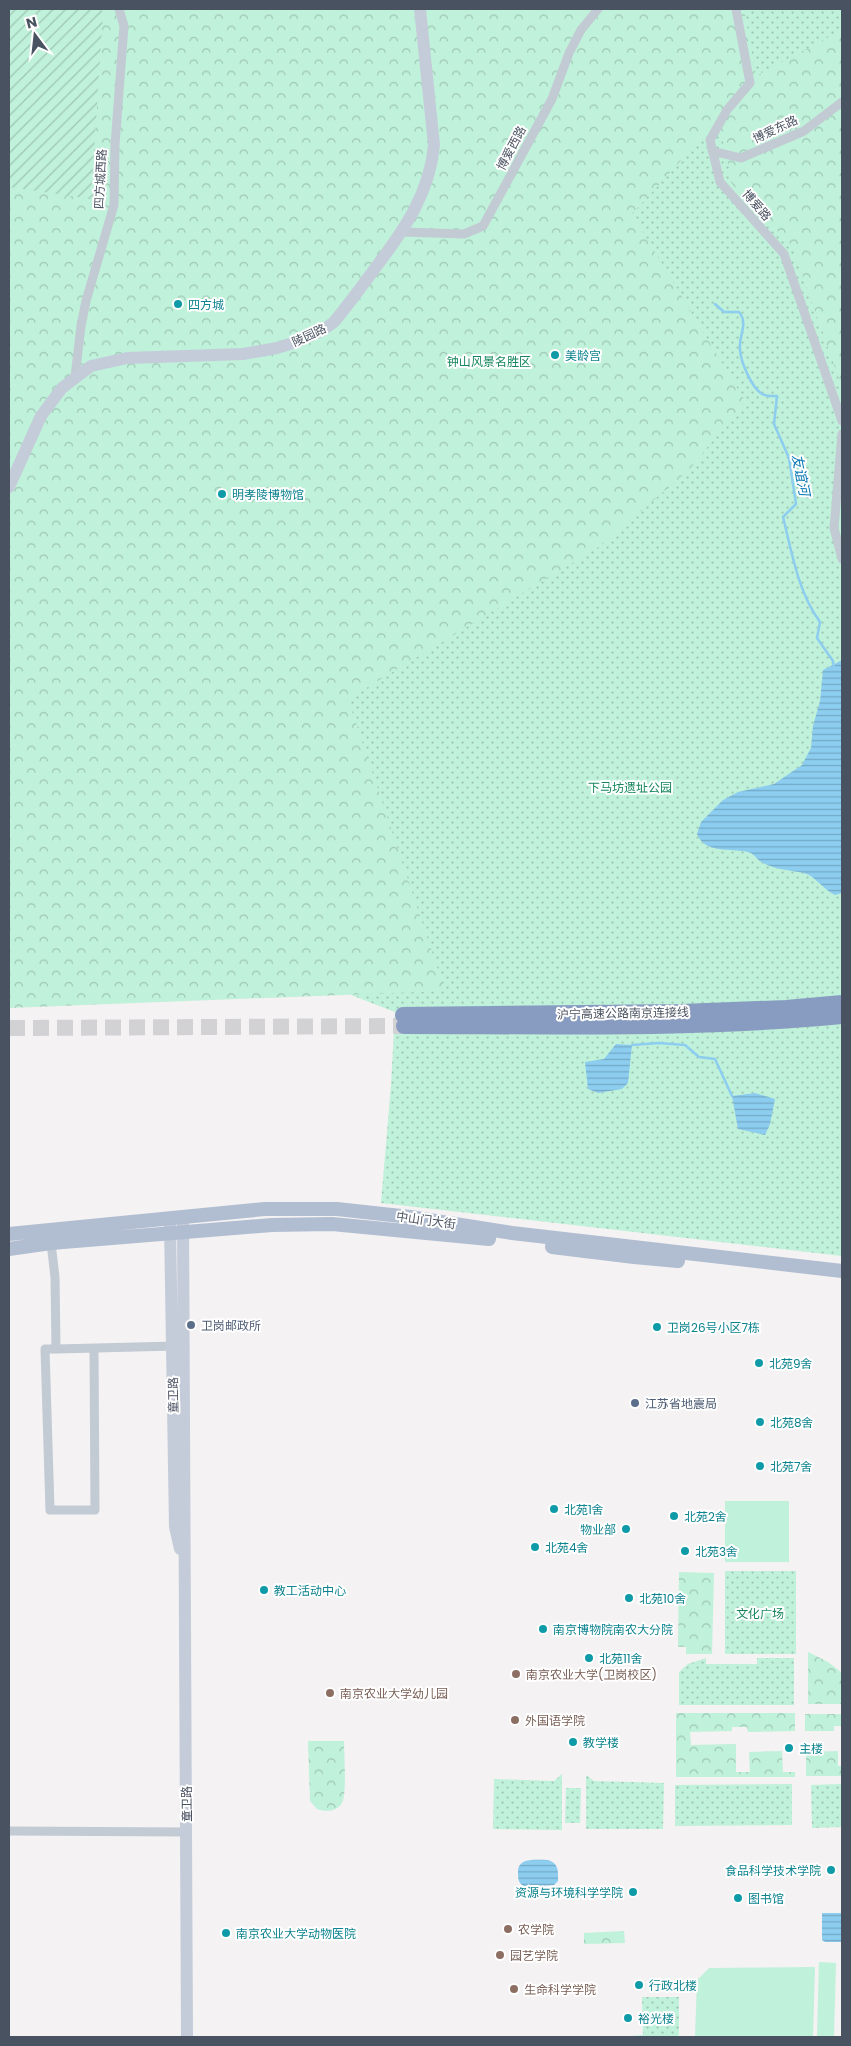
<svg xmlns="http://www.w3.org/2000/svg" width="851" height="2046" font-family="Poppins,'Noto Sans SC',sans-serif">
  <style>
    .grass { fill: url(#grass-dots) }
    .forest { fill: url(#forest-crowns) }
    .garden { fill: url(#garden-furrows) }
    .pitch { fill: #c0f1da }
    .water { fill: url(#water-rules) }
    .lines { fill: none; stroke-linecap: round; stroke-linejoin: round }
    .stream { stroke: #8ccdf0; stroke-width: 2.5 }
    .highway-tunnel { stroke: #d2d2d5; stroke-width: 16; stroke-dasharray: 16 8; stroke-linecap: butt }
    .street { stroke: #c2cad3; stroke-width: 9 }
    .secondary { stroke: #c4ccda; stroke-width: 12 }
    .primary { stroke: #b1bdd1; stroke-width: 14 }
    .highway { stroke: #889cc1; stroke-width: 16 }
    .culture-dot { fill: #0f9aa8; stroke: #fff; stroke-width: 2 }
    .service-dot { fill: #5c6f8a; stroke: #fff; stroke-width: 2 }
    .education-dot { fill: #8d6e63; stroke: #fff; stroke-width: 2 }
    .labels { text-anchor: middle; dominant-baseline: central; stroke-width: 4; stroke-linejoin: round; paint-order: stroke }
    .street-label { font-size: 12px; fill: #495260; stroke: #fff }
    .culture-label { font-size: 12px; fill: #0d838f; stroke: #fff; text-anchor: start }
    .park-label { font-size: 12px; fill: #15865d; stroke: #fff }
    .service-label { font-size: 12px; fill: #4e5e75; stroke: #fff; text-anchor: start }
    .education-label { font-size: 12px; fill: #785e54; stroke: #fff; text-anchor: start }
    .water-label { font-size: 14px; font-style: italic; fill: #0878b4; stroke: #fff }
  </style>
  <defs>
    <pattern id="grass-dots" width="8" height="8" patternUnits="userSpaceOnUse" patternTransform="scale(1.25)"><rect width="8" height="8" fill="#c0f1da"/><path d="M2 2h.1M6 6h.1" fill="none" stroke="#9ec6b4" stroke-width="1.8" stroke-linecap="round"/></pattern>
    <pattern id="forest-crowns" width="20" height="18" patternUnits="userSpaceOnUse" patternTransform="scale(1.25)"><rect width="20" height="18" fill="#c0f1da"/><path d="M2 6a3 3 0 1 1 6 0M12 15a3 3 0 1 1 6 0" fill="none" stroke="#9ec6b4"/></pattern>
    <pattern id="garden-furrows" width="10" height="10" patternUnits="userSpaceOnUse" patternTransform="scale(1.25)"><rect width="10" height="10" fill="#c0f1da"/><path d="M-1 1l2-2M0 10L10 0M9 11l2-2" fill="none" stroke="#9ec6b4"/></pattern>
    <pattern id="water-rules" width="6" height="5" patternUnits="userSpaceOnUse" patternTransform="scale(1.25)"><rect width="6" height="5" fill="#8ccdf0"/><path d="M0 2.5h6" fill="none" stroke="#74a9c6"/></pattern>
  </defs>
  <rect width="100%" height="100%" fill="#f4f2f2"/>
  <path class="grass" d="M9,9H842V1256L381,1203L391,1085L395,1012L351,995Z
    M725,1571H796V1654H725Z
    M706,1658V1664H757V1658H794V1705H679V1672L688,1664Z
    M562,1774V1830L493,1829L494,1779L554,1781Z
    M586,1775L594,1781L664,1783L663,1829H586Z
    M792,1784V1825L675,1826V1785Z
    M842,1784V1827L812,1828L811,1785Z
    M566,1788H581L580,1823H565Z
    M642,1997H679V2035L677,2037H630V2036L643,2035Z"/>
  <path class="forest" d="M9,9H744L756,76L842,30V387L792,246L733,185L718,120L632,214L745,401L689,470L597,548L348,699L445,991L9,1008Z
    M679,1572L714,1573L712,1654H686V1647H678Z
    M808,1652L828,1662L842,1673V1704H808Z
    M676,1713H795V1731L748,1732L747,1727H732V1731L690,1732L691,1745L736,1744V1772H750L749,1752L782,1751L783,1772H795V1777H676Z
    M805,1714H842V1726H834V1731H805Z
    M308,1741H344C344,1753 347,1795 342,1803C337,1812 325,1812 317,1809L310,1801Z
    M838,1751V1766H842V1776H806V1752Z
    M624,1931L625,1943L584,1944V1933Z"/>
  <path class="garden" d="M9,9H101L103,12L91,199L9,187Z"/>
  <path class="pitch" d="M725,1501H789V1562H725Z
    M819,1962L836,1963L834,2037H817Z
    M815,1967L813,2037H695L697,1980L709,1968Z"/>
  <path class="water" d="M842,660V893L835,895C823,889 815,876 804,873C790,870 776,870 763,863C757,860 754,853 748,852C730,848 705,854 697,834L701,822L723,800L738,792L774,784L802,765L811,748L813,726L820,701L823,670Z
    M616,1044L632,1045L628,1083L622,1089L598,1093L588,1089L585,1062L604,1059Z
    M755,1093L775,1099L770,1124L765,1135L738,1129L732,1096Z
    M548,1860C559,1864 558,1870 558,1881L554,1885L524,1887C518,1882 518,1879 518,1872C518,1857 536,1860 548,1860Z
    M822,1913H842V1942H825L822,1940Z"/>
  <g class="lines">
    <path class="stream" d="M715,304L724,312H739C749,324 738,336 740,350C741,362 751,387 762,394C766,396 773,396 777,396L774,424L789,458L796,504L783,517C792,553 798,592 820,622L817,638L833,661L834,668
      M632,1045L659,1043L685,1045L699,1057L715,1059L732,1096"/>
    <path class="highway-tunnel" d="M9,1028L404,1026"/>
    <path class="street" d="M736,9L750,83L727,110L710,140L720,182L784,254L842,421
      M712,151L741,158L804,131L842,102
      M403,232L464,234L483,226L552,99L569,53L581,30L598,9
      M75,377L81,326L86,301L114,205L115,145L124,26L119,9
      M842,434L834,528L842,559
      M51,1243L55,1277L56,1349H45L50,1510H95L94,1349
      M56,1349L176,1346
      M9,1831L186,1832"/>
    <path class="secondary" d="M9,487L41,416L62,388L91,366L127,358L243,354L277,348L296,342L323,330L334,322C349,304 362,286 376,267C404,230 430,193 434,145L420,9
      M183,1216L187,2037
      M170,1225L175,1527L180,1549"/>
    <path class="primary" d="M9,1234L265,1209H337L410,1217L512,1233L842,1271
      M552,1247L634,1257L678,1261
      M9,1249L51,1243L272,1225L332,1224L489,1239"/>
    <path class="highway" d="M403,1015L681,1012L786,1008L842,1003
      M404,1026C550,1026 697,1030 842,1016"/>
  </g>
  <g class="culture-dot">
    <circle cx="178" cy="304" r="5"/>
    <circle cx="555" cy="355" r="5"/>
    <circle cx="222" cy="494" r="5"/>
    <circle cx="657" cy="1327" r="5"/>
    <circle cx="759" cy="1363" r="5"/>
    <circle cx="760" cy="1422" r="5"/>
    <circle cx="760" cy="1466" r="5"/>
    <circle cx="554" cy="1509" r="5"/>
    <circle cx="674" cy="1516" r="5"/>
    <circle cx="626" cy="1529" r="5"/>
    <circle cx="535" cy="1547" r="5"/>
    <circle cx="685" cy="1551" r="5"/>
    <circle cx="264" cy="1590" r="5"/>
    <circle cx="629" cy="1598" r="5"/>
    <circle cx="543" cy="1629" r="5"/>
    <circle cx="589" cy="1658" r="5"/>
    <circle cx="573" cy="1742" r="5"/>
    <circle cx="789" cy="1748" r="5"/>
    <circle cx="831" cy="1870" r="5"/>
    <circle cx="633" cy="1892" r="5"/>
    <circle cx="738" cy="1898" r="5"/>
    <circle cx="226" cy="1933" r="5"/>
    <circle cx="639" cy="1985" r="5"/>
    <circle cx="628" cy="2018" r="5"/>
  </g>
  <g class="service-dot">
    <circle cx="191" cy="1325" r="5"/>
    <circle cx="635" cy="1403" r="5"/>
  </g>
  <g class="education-dot">
    <circle cx="516" cy="1674" r="5"/>
    <circle cx="330" cy="1693" r="5"/>
    <circle cx="515" cy="1720" r="5"/>
    <circle cx="508" cy="1929" r="5"/>
    <circle cx="500" cy="1955" r="5"/>
    <circle cx="514" cy="1989" r="5"/>
  </g>
  <g class="labels">
    <g class="street-label">
      <text transform="translate(775 129) rotate(-25)">博爱东路</text>
      <text transform="translate(511 148) rotate(-62)">博爱西路</text>
      <text transform="translate(100 179) rotate(-87)">四方城西路</text>
      <text transform="translate(757 205) rotate(49)">博爱路</text>
      <text transform="translate(309 335) rotate(-25)">陵园路</text>
      <text transform="translate(623 1013) rotate(-1)">沪宁高速公路南京连接线</text>
      <text transform="translate(426 1220) rotate(8)">中山门大街</text>
      <text transform="translate(173 1395) rotate(-91)">童卫路</text>
      <text transform="translate(186 1804) rotate(-90)">童卫路</text>
    </g>
    <g class="culture-label">
      <text x="188" y="304">四方城</text>
      <text x="565" y="355">美龄宫</text>
      <text x="232" y="494">明孝陵博物馆</text>
      <text x="667" y="1327">卫岗26号小区7栋</text>
      <text x="769" y="1363">北苑9舍</text>
      <text x="770" y="1422">北苑8舍</text>
      <text x="770" y="1466">北苑7舍</text>
      <text x="564" y="1509">北苑1舍</text>
      <text x="684" y="1516">北苑2舍</text>
      <text x="616" y="1529" text-anchor="end">物业部</text>
      <text x="545" y="1547">北苑4舍</text>
      <text x="695" y="1551">北苑3舍</text>
      <text x="274" y="1590">教工活动中心</text>
      <text x="639" y="1598">北苑10舍</text>
      <text x="553" y="1629">南京博物院南农大分院</text>
      <text x="599" y="1658">北苑11舍</text>
      <text x="583" y="1742">教学楼</text>
      <text x="799" y="1748">主楼</text>
      <text x="821" y="1870" text-anchor="end">食品科学技术学院</text>
      <text x="623" y="1892" text-anchor="end">资源与环境科学学院</text>
      <text x="748" y="1898">图书馆</text>
      <text x="236" y="1933">南京农业大学动物医院</text>
      <text x="649" y="1985">行政北楼</text>
      <text x="638" y="2018">裕光楼</text>
    </g>
    <g class="park-label">
      <text x="489" y="361">钟山风景名胜区</text>
      <text x="630" y="787">下马坊遗址公园</text>
      <text x="760" y="1613">文化广场</text>
    </g>
    <g class="service-label">
      <text x="201" y="1325">卫岗邮政所</text>
      <text x="645" y="1403">江苏省地震局</text>
    </g>
    <g class="education-label">
      <text x="526" y="1674">南京农业大学(卫岗校区)</text>
      <text x="340" y="1693">南京农业大学幼儿园</text>
      <text x="525" y="1720">外国语学院</text>
      <text x="518" y="1929">农学院</text>
      <text x="510" y="1955">园艺学院</text>
      <text x="524" y="1989">生命科学学院</text>
    </g>
    <g class="water-label">
      <text transform="translate(801 475) rotate(79)">友谊河</text>
    </g>
  </g>
  <rect width="851" height="2046" fill="none" stroke="#495260" stroke-width="20"/>
  <g transform="translate(35 35) rotate(345)" stroke="#ffffff" stroke-width="4" paint-order="stroke">
  <path d="M0-4L9 19L0 12L-9 19Z" fill="#495260"/>
  <text y="-8" font-size="14" font-weight="bold" text-anchor="middle" fill="#495260">N</text>
  </g>
</svg>
